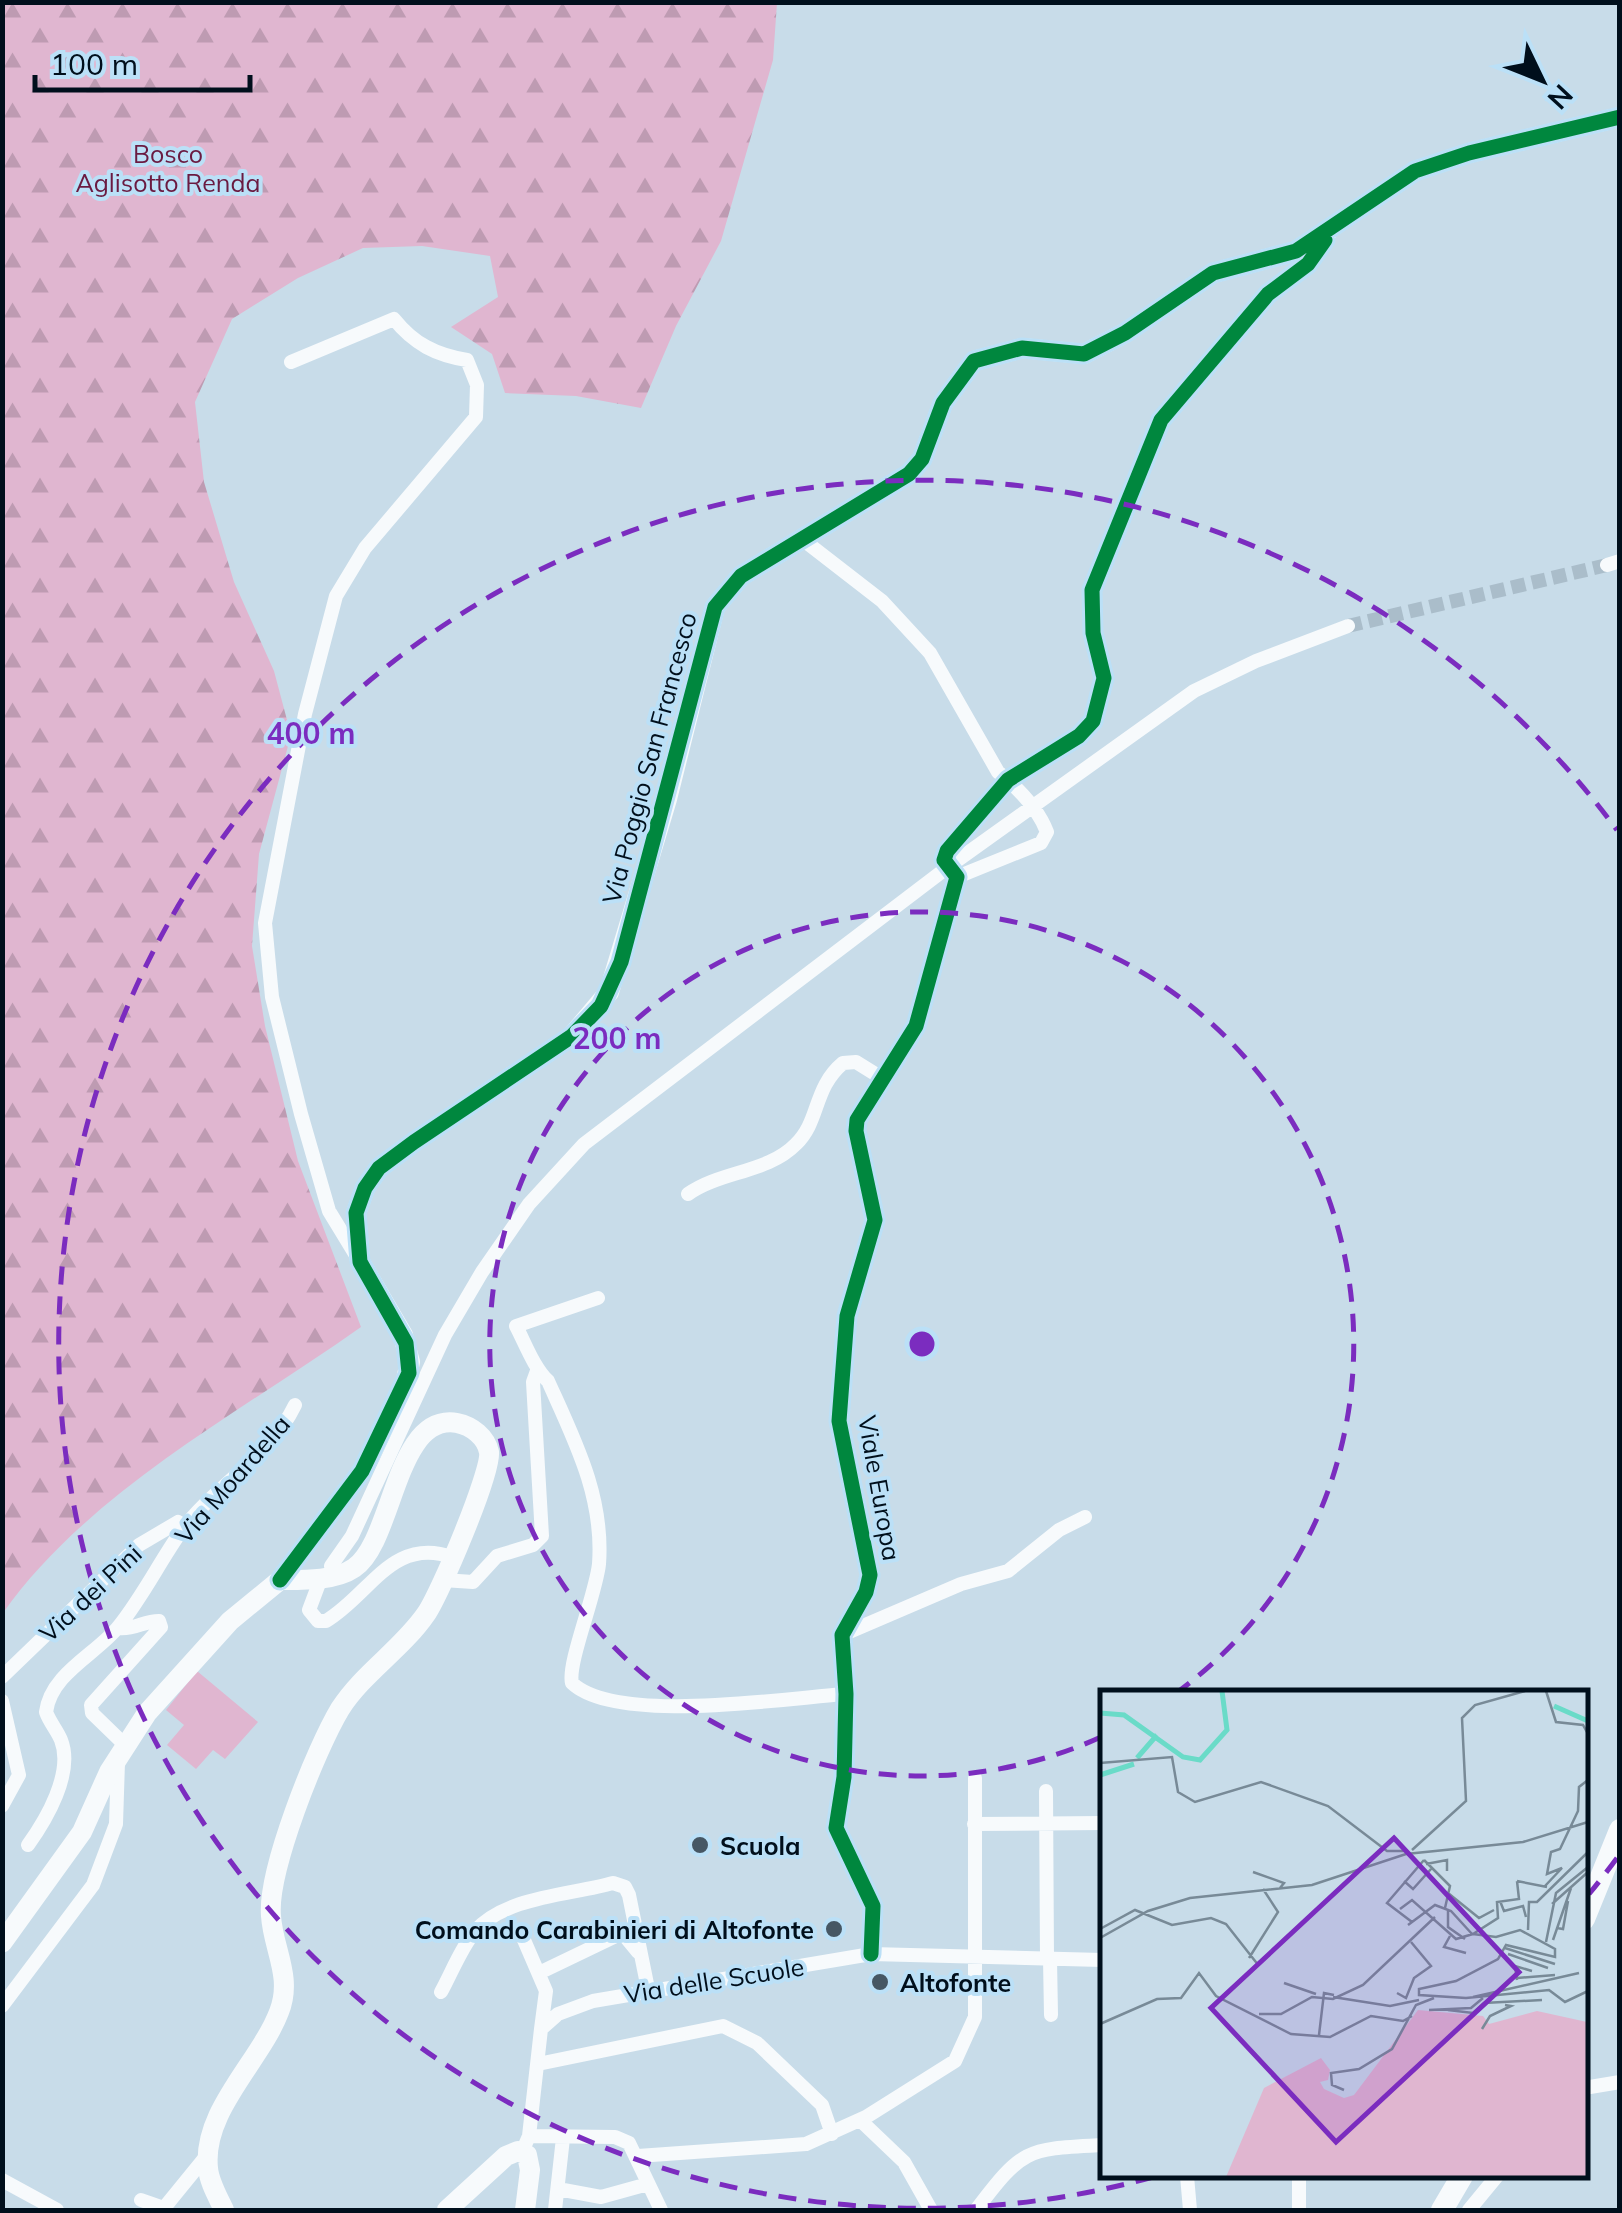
<svg xmlns="http://www.w3.org/2000/svg" width="1622" height="2213" font-family="Mulish,sans-serif">
  <style>
    .forest { fill: url(#forest-firs) }
    .pitch { fill: #e0b6d0 }
    .lines { fill: none; stroke-linecap: round; stroke-linejoin: round }
    .street-tunnel { stroke: #aabdca; stroke-width: 14; stroke-dasharray: 14 7; stroke-linecap: butt }
    .street { stroke: #f7fafc; stroke-width: 14 }
    .secondary { stroke: #f7fafc; stroke-width: 20 }
    .primary { stroke: #f7fafc; stroke-width: 22 }
    .cycleway-casing { stroke: #bbe0f7; stroke-width: 21 }
    .cycleway { stroke: #00873e; stroke-width: 15 }
    .ring { fill: none; stroke: #7b2cbf; stroke-width: 5; stroke-dasharray: 18 12 }
    .poi-dot { fill: #465764; stroke: #bbe0f7; stroke-width: 4 }
    .labels { text-anchor: middle; dominant-baseline: central; stroke-width: 8; stroke-linejoin: round; paint-order: stroke }
    .park-label { font-size: 25px; fill: #6a1a41; stroke: #bbe0f7 }
    .street-label { font-size: 25px; fill: #000f1c; stroke: #bbe0f7 }
    .poi-label { font-size: 25px; font-weight: bold; fill: #000f1c; stroke: #bbe0f7; text-anchor: start }
    .inset-river { fill: none; stroke: #6adbc8; stroke-width: 5 }
    .inset-road { fill: none; stroke: #788a97; stroke-width: 2.5 }
    .view { fill: #7b2cbf; fill-opacity: 0.15; stroke: #7b2cbf; stroke-width: 5 }
    .inset-edge { fill: none; stroke: #000f1c; stroke-width: 5 }
    .centre { fill: #7b2cbf; stroke: #bbe0f7; stroke-width: 5 }
    .ring-label { font-size: 30px; text-anchor: middle; font-weight: bold; fill: #7b2cbf; stroke: #bbe0f7; stroke-width: 8; stroke-linejoin: round; paint-order: stroke }
  </style>
  <defs>
    <pattern id="forest-firs" width="22" height="20" patternUnits="userSpaceOnUse" patternTransform="scale(2.5)"><rect width="22" height="20" fill="#e0b6d0"/><path d="M5 1l3.5 6h-7zM16 11l3.5 6h-7z" fill="#be9bb2"/></pattern>
  </defs>
  <rect width="100%" height="100%" fill="#c8dce9"/>
  <path class="forest" d="M3,2L777,3L773,60L721,241L676,326L641,408L576,396L505,393L492,354L451,327L498,297L490,256L422,246L363,248L298,278L232,319L195,402L204,482L234,582L274,671L291,735L259,854L252,946L265,1026L298,1161L361,1327C241,1412 88,1492 3,1613Z"/>
  <path class="pitch" d="M197,1671L258,1722L225,1759L213,1750L196,1769L167,1745L184,1725L166,1710Z"/>
  <g class="lines">
    <path class="street-tunnel" d="M1348,626L1607,565"/>
    <path class="street" d="M291,362L394,319C414,344 436,355 467,360L477,385L476,417L365,548L336,596L305,714L265,923L272,997L301,1114L329,1211L357,1257
      M802,539L882,601L930,653L998,772C1018,788 1038,808 1047,832L1041,843L957,877
      M1607,565L1620,561
      M688,1194C720,1171 768,1173 796,1144C820,1121 813,1088 843,1063L856,1062L885,1080
      M598,1298L516,1326C525,1343 534,1368 548,1381C575,1441 604,1497 599,1564C596,1594 567,1664 572,1683C616,1725 786,1698 846,1694
      M331,1566L352,1536L445,1335L482,1272L529,1204L584,1144L948,867L1194,691L1256,661L1348,626
      M443,1580L473,1582L497,1556L533,1545L542,1536L533,1382L537,1371
      M318,1586L309,1610L318,1621H326C370,1595 392,1536 452,1557
      M118,1628C135,1630 143,1621 159,1621L161,1627L91,1705L92,1713L125,1745
      M842,1635L961,1584L1008,1571L1059,1530L1085,1517
      M2,1677L139,1545L178,1522L184,1527
      M2,1701L19,1775L2,1806
      M1046,1791L1047,1959
      M974,1824L1102,1823
      M28,1845C46,1820 74,1773 61,1740C57,1730 50,1723 46,1712C51,1673 97,1654 119,1626C143,1596 160,1561 182,1530C216,1485 270,1457 295,1405
      M524,1940L546,1991L541,2029
      M871,1954L873,1906L836,1828L844,1777L846,1694L842,1635L866,1592L870,1575L839,1421L847,1316L875,1220L856,1131L857,1120L916,1026L957,877L944,860L947,851L1008,780L1079,736L1093,721L1104,678L1093,633L1092,590L1161,420L1268,294L1308,264L1330,233
      M1050,1959L1051,2015
      M541,1972L618,1935H624L638,1952
      M441,1992C452,1972 461,1948 475,1931C506,1896 571,1895 613,1883L625,1887L629,1895L648,1989
      M2,2006L93,1885L116,1824L118,1762
      M538,2064L723,2026L757,2043L822,2105L832,2134
      M1584,2088L1620,2082
      M860,2120L904,2162L931,2210
      M529,2136L615,2137L629,2143L661,2210
      M522,2152L529,2136L541,2029L558,2014L593,2001L871,1954L1102,1960
      M638,2156L806,2144L866,2117L955,2061L975,2017V1778
      M1187,2176L1190,2210
      M1299,2176V2210
      M2,2180L57,2210
      M558,2189L601,2197L648,2184
      M141,2200L164,2208L208,2154
      M555,2210L563,2138
      M976,2210C1023,2148 1026,2149 1102,2145
      M1469,2210L1497,2176"/>
    <path class="secondary" d="M2,1943L82,1832L109,1772L147,1713L230,1621L280,1580L362,1471L405,1384L410,1362L403,1335L360,1262L356,1213L365,1188L379,1168L414,1142L572,1036L609,992L667,799L715,607L741,576L909,474L922,459L943,403L974,361L1022,348L1084,354L1125,333L1213,273L1296,251L1415,171L1469,153L1620,117
      M224,2210C218,2197 209,2182 208,2168C202,2111 260,2062 279,2012C293,1977 273,1949 271,1916C267,1871 316,1749 340,1709C363,1673 402,1649 426,1614C440,1594 492,1471 489,1452C486,1437 472,1426 457,1423C395,1412 394,1541 354,1568C335,1581 303,1580 280,1580
      M447,2210L506,2156L518,2151L527,2155L530,2170L525,2210"/>
    <path class="primary" d="M1584,1919L1620,1830
      M1442,2210L1462,2176"/>
    <defs>
      <path id="cycleway" d="M280,1580L362,1471L409,1373L406,1343L360,1262L356,1213L365,1188L379,1168L414,1142L572,1036L601,1006L621,962L715,607L741,576L909,474L922,459L943,403L974,361L1022,348L1084,354L1125,333L1213,273L1296,251L1415,171L1469,153L1620,117
        M871,1954L873,1906L836,1828L844,1777L846,1694L842,1635L866,1592L870,1575L839,1421L847,1316L875,1220L856,1131L857,1120L916,1026L957,877L944,860L947,851L1008,780L1079,736L1093,721L1104,678L1093,633L1092,590L1161,420L1268,294L1308,264L1325,240"/>
    </defs>
    <use href="#cycleway" class="cycleway-casing"/>
    <use href="#cycleway" class="cycleway"/>
  </g>
  <g class="ring">
    <path d="M1101 1737A432 432 0 1 1 1179 1691"/>
    <path d="M1617 1858A864 864 0 0 1 1589 1894M1153 2177A864 864 0 1 1 1617 830"/>
  </g>
  <g class="poi-dot">
    <circle cx="700" cy="1845" r="10"/>
    <circle cx="834" cy="1929" r="10"/>
    <circle cx="880" cy="1982" r="10"/>
  </g>
  <g class="labels">
    <g class="park-label">
      <text x="168" y="153">Bosco<tspan x="168" dy="29">Aglisotto Renda</tspan></text>
    </g>
    <g class="street-label">
      <text transform="translate(649 758) rotate(-75)">Via Poggio San Francesco</text>
      <text transform="translate(232 1479) rotate(-49)">Via Moardella</text>
      <text transform="translate(880 1488) rotate(80)">Viale Europa</text>
      <text transform="translate(90 1593) rotate(-43)">Via dei Pini</text>
      <text transform="translate(714 1980) rotate(-9)">Via delle Scuole</text>
    </g>
    <g class="poi-label">
      <text x="720" y="1845">Scuola</text>
      <text x="814" y="1929" text-anchor="end">Comando Carabinieri di Altofonte</text>
      <text x="900" y="1982">Altofonte</text>
    </g>
  </g>
  <g transform="translate(1100 1690)">
    <rect width="488" height="488" fill="#c8dce9"/>
    <path d="M318,320L383,326L389,334L437,321L487,332V487H126L164,398L221,368L230,380L228,390L220,392L224,399L244,408L254,405Z" fill="#e0b6d0"/>
    <path class="inset-river" d="M454,16L488,31M0,23L24,25L83,67L100,70L127,40L122,1M37,68L57,45M0,85L34,74"/>
    <path class="inset-road" d="M446,1L456,32L483,35L488,44M0,73L72,67L78,102L95,112L161,92L228,116L287,161H306M312,160L366,111L362,28L375,15L425,1M324,170L350,196L345,218M326,174L347,170V181M153,182L184,193L180,198M304,191L313,199L331,179M417,191L447,197M445,196L462,178L447,184L451,162L460,159L478,121L479,97L488,90M348,203L379,228L394,220M400,211L404,221L423,216L426,227M452,214L488,182M300,219L312,210L356,249L373,244M348,219V237L365,249M312,232L287,213L324,170M308,235L335,215L351,221L372,244M457,238L463,239L468,211M0,239L35,220L72,235L111,228L126,234L159,276M428,240L429,212H437L488,162M373,244L396,247L420,240L455,259V267L406,255L398,269L356,291L319,299V305L366,308L449,300L465,312L488,301M373,244L398,228L397,212L419,209L417,191M350,246L344,257L366,263M0,248L48,221L90,208L212,195L306,164L423,152L488,132M453,250L471,198M446,252L456,203L488,177M405,258L455,274M408,264L448,278M149,268L178,222L163,199M417,288L455,285M417,290L415,276L432,281M184,293L216,304M297,303L306,308L314,288L331,276L311,252M233,307L290,316L319,310M373,307L479,283M329,320L371,318L383,308M348,320L373,323L384,313L442,310M159,324H181L212,307L233,309L263,295L335,227M0,334L57,309L81,308L99,283L116,306L191,344L230,347L271,326L303,331L312,326M382,339L390,326L411,316L405,315M219,345L224,303L234,305M244,400L232,395L231,383L259,379L292,359L316,315L334,308"/>
    <path class="view" d="M294,148L419,282L236,452L111,318Z"/>
    <rect width="488" height="488" class="inset-edge"/>
  </g>
  <circle cx="922" cy="1344" r="15" class="centre"/>
  <g class="ring-label">
    <text x="311" y="744">400 m</text>
    <text x="617" y="1049">200 m</text>
  </g>
  <rect width="1622" height="2213" fill="none" stroke="#000f1c" stroke-width="10"/>
  <g transform="translate(1542 80) rotate(133)" stroke="#bbe0f7" stroke-width="8" paint-order="stroke">
  <path d="M0-8L18 38L0 25L-18 38Z" fill="#000f1c"/>
  <text y="-15" font-size="28" font-weight="bold" text-anchor="middle" fill="#000f1c">N</text>
  </g>
  <path d="M35 75v15h215v-15" fill="none" stroke="#000f1c" stroke-width="5"/>
  <text x="50" y="75" font-size="30" fill="#000f1c" stroke="#bbe0f7" stroke-width="8" paint-order="stroke">100 m</text>
</svg>
